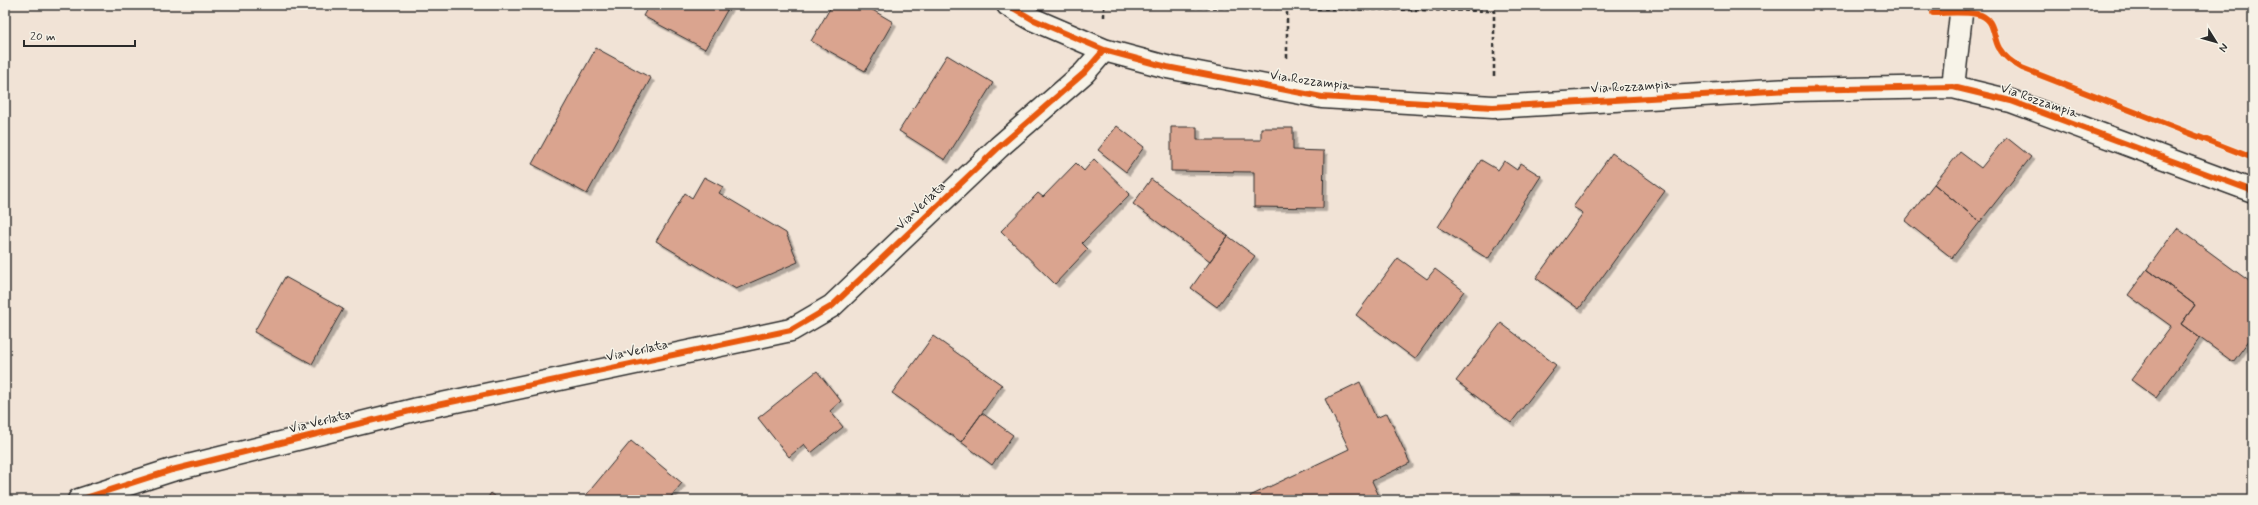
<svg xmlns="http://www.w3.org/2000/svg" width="2258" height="505" font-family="Mynerve,sans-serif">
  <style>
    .building { fill: #daa48f; stroke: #2b2b2b; filter: url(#shadow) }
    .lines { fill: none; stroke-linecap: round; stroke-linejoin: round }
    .street-casing { stroke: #2b2b2b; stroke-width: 25 }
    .path { stroke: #2b2b2b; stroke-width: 2.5; stroke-dasharray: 4 3; stroke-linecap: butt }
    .street { stroke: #f7f3e8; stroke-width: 22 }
    .cycleway-casing { stroke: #f7f3e8; stroke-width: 8 }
    .cycleway { stroke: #e8590c; stroke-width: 6 }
    .labels { text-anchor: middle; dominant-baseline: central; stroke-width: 3; stroke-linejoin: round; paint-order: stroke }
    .street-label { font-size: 13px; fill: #2b2b2b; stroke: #f7f3e8 }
  </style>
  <defs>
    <filter id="shadow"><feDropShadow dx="3.5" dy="3.5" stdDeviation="0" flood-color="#0004"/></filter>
  </defs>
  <rect width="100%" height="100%" fill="#f1e3d6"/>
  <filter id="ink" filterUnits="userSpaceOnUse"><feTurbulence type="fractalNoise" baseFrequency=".025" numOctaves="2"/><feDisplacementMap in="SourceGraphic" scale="8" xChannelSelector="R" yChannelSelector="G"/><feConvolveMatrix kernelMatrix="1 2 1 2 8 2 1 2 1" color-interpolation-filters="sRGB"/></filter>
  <g filter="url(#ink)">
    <path class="building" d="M649,5H730L705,49L643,16Z
      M832,5H864L893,22L865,71L811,41Z
      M596,48L651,78L587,194L532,164Z
      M947,55L993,83L945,160L899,131Z
      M1117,126L1144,147L1126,172L1098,150Z
      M1171,127H1197V140H1261V128H1293V150L1324,151L1323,208L1254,207V172L1171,171Z
      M2006,137L2031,157L1980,222L1934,184L1960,152L1981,168Z
      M1612,153L1665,191L1579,309L1536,278L1583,213L1573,207Z
      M1094,159L1130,194L1082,243L1088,249L1055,284L1001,231L1038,193L1043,197L1076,163L1084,171Z
      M1481,160L1498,170L1504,161L1517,170L1520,163L1541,176L1488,259L1438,227Z
      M704,177L723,187L719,193L786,233L798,262L736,289L656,241L685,193L692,198Z
      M1151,179L1228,236L1210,261L1133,204Z
      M1934,184L1980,222L1952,258L1905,221Z
      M2177,228L2253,284V335L2233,362L2181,324L2195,305L2147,269Z
      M1228,236L1255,256L1217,307L1191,288Z
      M1398,258L1427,279L1435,269L1464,291L1415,359L1356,315Z
      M2147,269L2195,305L2181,324L2200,338L2156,398L2131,380L2171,326L2128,295Z
      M285,277L343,309L312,364L254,332Z
      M1501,323L1556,365L1511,423L1456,381Z
      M933,336L1002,385L961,442L892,393Z
      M817,371L841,401L830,411L843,427L811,453L804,444L789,457L758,418Z
      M1360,382L1376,418L1387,413L1410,463L1372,481L1381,500H1252L1250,496L1349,449L1325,399Z
      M982,413L1013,435L992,465L961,442Z
      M631,441L682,483L668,500H582Z
      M491,493L500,500H486Z"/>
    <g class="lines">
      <defs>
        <path id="street" d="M1008,5L1032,19L1104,50L1167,67L1322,97L1493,107L1791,90L1953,87L2011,101L2253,191
          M1953,87L1962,5
          M79,500L172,470L418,409L791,330L832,306L999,147L1084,73L1104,50"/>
      </defs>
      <use href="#street" class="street-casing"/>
      <path class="path" d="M1104,17V6L1494,11
        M1287,58V5
        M1494,76V5"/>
      <use href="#street" class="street"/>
      <defs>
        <path id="cycleway" d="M1008,5L1032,19L1104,50L1167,67L1322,97L1493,107L1791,90L1953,87L2011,101L2253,191
          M1933,13C1947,13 1963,11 1977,14C1996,18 1992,36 1999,48C2005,58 2012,62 2022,68L2253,158
          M79,500L172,470L418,409L791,330L832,306L999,147L1084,73L1104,50"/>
      </defs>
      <use href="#cycleway" class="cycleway-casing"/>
      <use href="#cycleway" class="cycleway"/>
    </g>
  </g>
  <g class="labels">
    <g class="street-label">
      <text transform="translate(1310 81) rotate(8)">Via Rozzampia</text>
      <text transform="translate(1631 87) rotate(-3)">Via Rozzampia</text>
      <text transform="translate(2039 101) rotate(19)">Via Rozzampia</text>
      <text transform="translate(921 206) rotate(-44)">Via Verlata</text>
      <text transform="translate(637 351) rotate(-12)">Via Verlata</text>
      <text transform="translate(320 422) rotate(-14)">Via Verlata</text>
    </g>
  </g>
  <rect width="2258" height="505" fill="none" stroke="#f7f3e8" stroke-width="20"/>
  <rect x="10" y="10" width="2238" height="485" fill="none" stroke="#2b2b2b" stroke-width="1.5" filter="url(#ink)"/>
  <g transform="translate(2216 42) rotate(127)" stroke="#f7f3e8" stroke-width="3" paint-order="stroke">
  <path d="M0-3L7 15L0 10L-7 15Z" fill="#2b2b2b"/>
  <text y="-6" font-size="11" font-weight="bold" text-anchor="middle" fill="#2b2b2b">N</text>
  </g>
  <path d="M24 40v6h111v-6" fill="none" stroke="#2b2b2b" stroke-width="2"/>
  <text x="30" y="40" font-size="12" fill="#2b2b2b" stroke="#f7f3e8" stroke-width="3" paint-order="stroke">20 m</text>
</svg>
